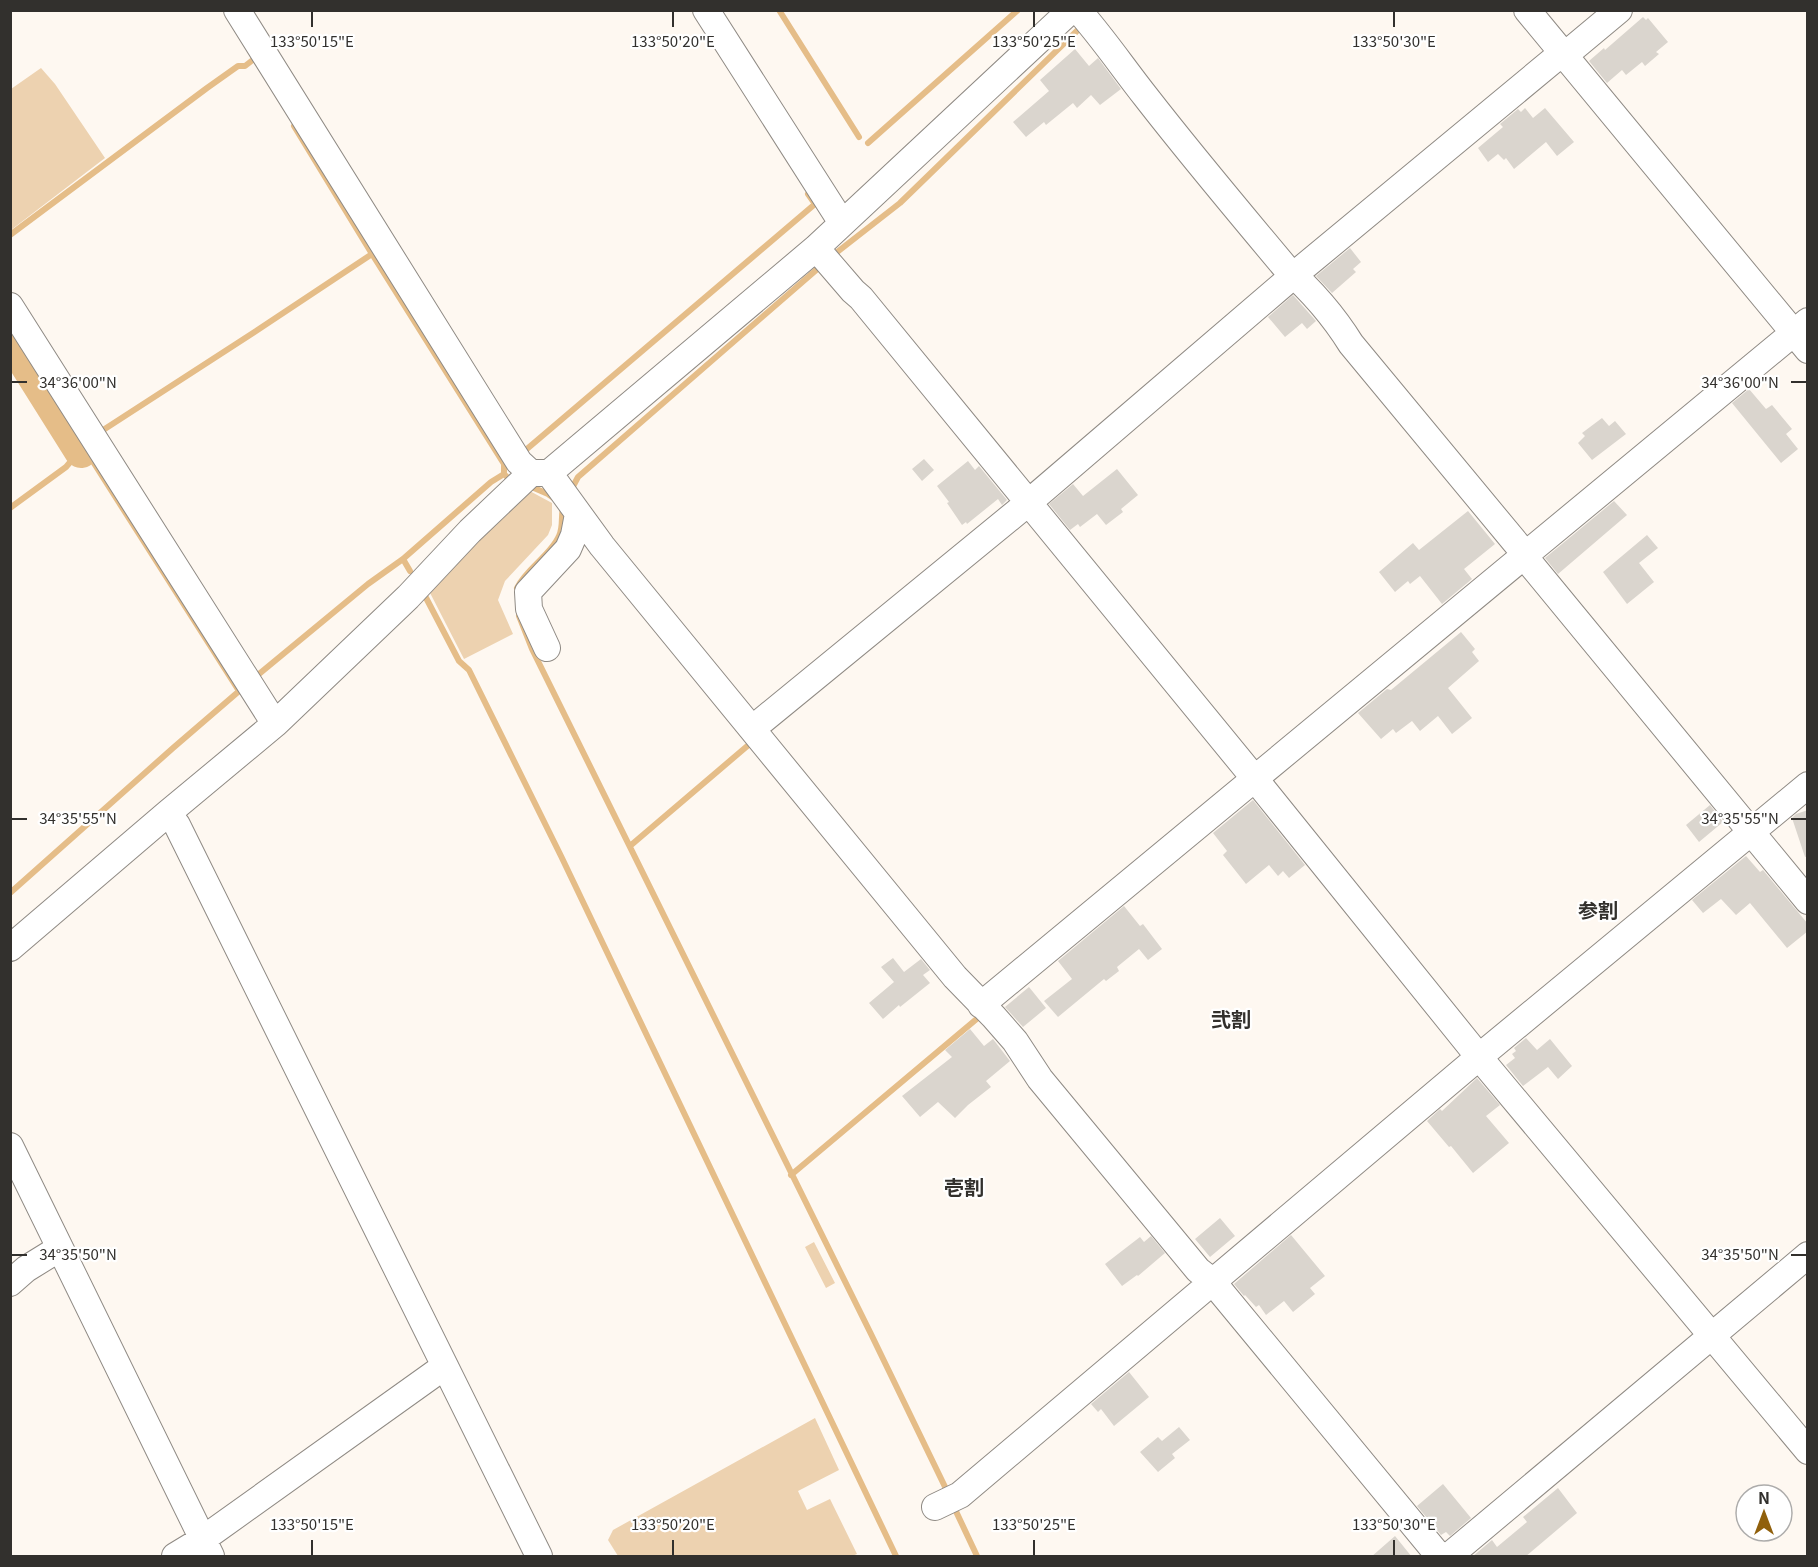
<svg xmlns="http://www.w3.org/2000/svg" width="1818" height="1567" font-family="Georgia,'Noto Sans JP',serif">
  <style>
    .green { fill: #edd2b0 }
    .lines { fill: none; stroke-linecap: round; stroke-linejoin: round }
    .stream { stroke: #e5bd88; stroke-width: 6 }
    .river { stroke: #e5bd88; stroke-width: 34 }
    .building { fill: #dad5ce }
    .minor-casing { stroke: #8f8a84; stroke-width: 28 }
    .minor { stroke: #fff; stroke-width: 26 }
    .ticks { fill: none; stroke: #32302d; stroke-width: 2 }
    .labels { text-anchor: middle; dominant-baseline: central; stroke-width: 4.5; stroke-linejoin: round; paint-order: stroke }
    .neighbourhood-label { font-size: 20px; font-weight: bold; fill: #32302d; stroke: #fff }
    .ticks-label { font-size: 15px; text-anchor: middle; fill: #32302d; stroke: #fff; stroke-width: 4.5; stroke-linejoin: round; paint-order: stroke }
  </style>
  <rect width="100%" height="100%" fill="#fef8f1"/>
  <path class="green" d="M41,68L55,84L105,158L11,230V89Z
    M526,489L552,503V525L548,535L505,581L498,600L513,634L464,659L427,587Z
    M814,1242L835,1283L826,1288L805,1247Z
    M815,1418L839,1470L798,1491L807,1510L830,1499L857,1554L852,1556H618L608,1540L613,1530Z"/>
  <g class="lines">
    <path class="stream" d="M779,10L859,137
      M294,126L372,254L504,464V474
      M868,143L1018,10
      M10,235L207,88L238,66H245L254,59
      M832,256L900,203L1083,25
      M97,434L253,333L372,254
      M81,451L90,457L239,691
      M521,454L815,204L808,194
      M534,488L548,494L555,499
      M570,492L578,477L822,265
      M10,508L66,467L89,440
      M403,559L410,571
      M517,588C527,568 551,555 559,536C564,526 560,515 564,504
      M423,592L459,661L469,670L561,856L896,1556
      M519,616L532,649L871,1334L948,1493
      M253,679L368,584L403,559L491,482L504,474L508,478
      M630,846L752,742
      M10,893L173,748L245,686
      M791,1175L979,1017
      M953,1505L977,1556"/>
    <path class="river" d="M10,338L81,451"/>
  </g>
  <path class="building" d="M1643,17L1646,20L1648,18L1668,42L1656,52L1659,54L1645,66L1642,62L1626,75L1622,70L1607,83L1589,61L1604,48L1605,50Z
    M1075,49L1089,66L1098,58L1121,89L1100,105L1091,95L1077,108L1073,103L1046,125L1044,122L1026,137L1013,122L1049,91L1040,80Z
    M1525,108L1533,118L1545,108L1574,142L1557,156L1546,142L1514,169L1506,158L1504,160L1498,154L1488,162L1478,148L1503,127L1500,124L1518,109L1521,112Z
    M1350,248L1361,262L1353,269L1356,272L1332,293L1316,276Z
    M1293,295L1316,321L1307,329L1302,323L1285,337L1268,317Z
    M1749,389L1766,409L1772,405L1792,429L1786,434L1798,449L1781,463L1732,403Z
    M1602,418L1609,426L1615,421L1626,434L1592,460L1578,443L1585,436L1582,433Z
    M924,459L934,470L922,481L912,469Z
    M968,461L975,470L979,466L1007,500L1002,505L998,499L967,524L966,522L962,525L947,503L949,502L937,486Z
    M1117,469L1138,495L1121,509L1123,512L1106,525L1097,514L1080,527L1078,524L1070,530L1049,504L1073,484L1083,496Z
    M1614,501L1627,515L1558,574L1545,558Z
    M1468,511L1495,544L1464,569L1472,579L1442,604L1420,576L1410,584L1408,581L1395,592L1379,572L1413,543L1419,550Z
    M1647,535L1658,548L1639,563L1654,582L1627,604L1603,572Z
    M1461,632L1475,649L1472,652L1479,661L1448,688L1472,718L1452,734L1438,716L1420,731L1412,721L1396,733L1393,729L1381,739L1358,713L1387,689L1391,690Z
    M1253,800L1305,865L1289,878L1283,871L1278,876L1269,865L1246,884L1223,855L1227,851L1213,833Z
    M1710,805L1723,822L1699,842L1686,825Z
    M1808,810V856L1805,857L1792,818L1796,814Z
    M1746,856L1760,872L1763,870L1808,924V931L1787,948L1750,903L1736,915L1721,899L1703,913L1692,900Z
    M1124,906L1140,926L1143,924L1162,949L1148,960L1139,949L1117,967L1119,971L1106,981L1104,979L1058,1017L1044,1001L1072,979L1058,961Z
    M893,958L904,972L921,959L930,970L923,975L930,983L900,1007L899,1005L883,1019L869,1003L894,982L881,967Z
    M1029,987L1046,1008L1023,1027L1005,1007Z
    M970,1029L984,1046L993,1039L1010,1061L986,1081L991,1087L968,1105L955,1118L938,1102L920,1117L902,1096L952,1057L945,1050Z
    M1526,1038L1537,1050L1550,1039L1572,1066L1558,1079L1548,1067L1523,1086L1506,1065L1515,1058L1512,1054L1516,1051L1514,1048Z
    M1477,1078L1500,1105L1486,1116L1509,1143L1473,1173L1451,1146L1449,1147L1427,1121L1440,1109L1442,1111Z
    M1220,1218L1235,1236L1210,1257L1195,1239Z
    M1291,1235L1325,1276L1310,1288L1315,1294L1293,1312L1284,1301L1266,1315L1259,1305L1256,1307L1245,1295L1244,1296L1234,1284Z
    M1151,1236L1165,1253L1138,1276L1137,1275L1122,1286L1105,1264L1140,1237L1144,1242Z
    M1129,1372L1149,1397L1114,1426L1101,1409L1098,1412L1091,1404Z
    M1179,1427L1190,1440L1172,1454L1175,1458L1158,1472L1140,1452L1158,1437L1162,1441Z
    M1443,1484L1471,1518L1450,1536L1446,1532L1441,1535L1417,1506Z
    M1558,1488L1577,1513L1525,1557H1472L1492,1540L1497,1547L1527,1522L1523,1517Z
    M1395,1536L1412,1557H1371Z"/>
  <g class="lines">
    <defs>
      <path id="minor" d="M237,10L514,454L519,462L531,473H549L816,248L1071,10
        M706,10L842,223
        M1078,10C1103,38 1123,68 1146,97C1191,155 1238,211 1285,267C1311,290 1333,315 1351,344L1520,548L1524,556L1808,901
        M1527,10L1808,350
        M1565,55L1619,10
        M816,248L853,291L861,298L1255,779L1479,1057L1808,1451
        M10,306L275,724
        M549,473L602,546L955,977L994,1017L1015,1041L1040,1079L1198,1270L1212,1281L1439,1556
        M547,648L529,609L528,592L568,549L574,535L578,514
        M752,729L1028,503L1294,275L1562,53
        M168,813L177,825L539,1556
        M10,948L168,813L275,724L408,597L470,531L531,473
        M981,1005L1808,321
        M10,1146L211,1556
        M10,1283L26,1269L60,1248
        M935,1507L960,1495L1479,1057L1808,785
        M175,1556L203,1539L445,1366
        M1449,1556L1808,1255"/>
    </defs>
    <use href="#minor" class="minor-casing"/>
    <use href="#minor" class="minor"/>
  </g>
  <path class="ticks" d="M312,12V27M673,12V27M1034,12V27M1394,12V27M12,382H27M1791,382H1806M12,819H27M1791,819H1806M12,1255H27M1791,1255H1806M312,1540V1555M673,1540V1555M1034,1540V1555M1394,1540V1555"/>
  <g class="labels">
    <g class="neighbourhood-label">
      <text x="1598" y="909">参割</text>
      <text x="1231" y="1018">弐割</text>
      <text x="964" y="1186">壱割</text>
    </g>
  </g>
  <g class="ticks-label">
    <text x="312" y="47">133°50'15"E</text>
    <text x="673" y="47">133°50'20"E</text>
    <text x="1034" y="47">133°50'25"E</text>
    <text x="1394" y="47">133°50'30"E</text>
    <text x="78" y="388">34°36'00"N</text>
    <text x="1740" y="388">34°36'00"N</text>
    <text x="78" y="824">34°35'55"N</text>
    <text x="1740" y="824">34°35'55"N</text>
    <text x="78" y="1260">34°35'50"N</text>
    <text x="1740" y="1260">34°35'50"N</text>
    <text x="312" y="1530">133°50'15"E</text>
    <text x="673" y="1530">133°50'20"E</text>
    <text x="1034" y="1530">133°50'25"E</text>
    <text x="1394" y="1530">133°50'30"E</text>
  </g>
  <rect width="1818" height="1567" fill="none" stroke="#32302d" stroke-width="24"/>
  <g transform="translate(1764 1513)"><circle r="28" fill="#ffffff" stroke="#adacab" stroke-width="1.5"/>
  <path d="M0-4.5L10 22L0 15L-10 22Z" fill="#90600c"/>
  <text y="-9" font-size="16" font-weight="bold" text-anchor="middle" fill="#32302d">N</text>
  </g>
</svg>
